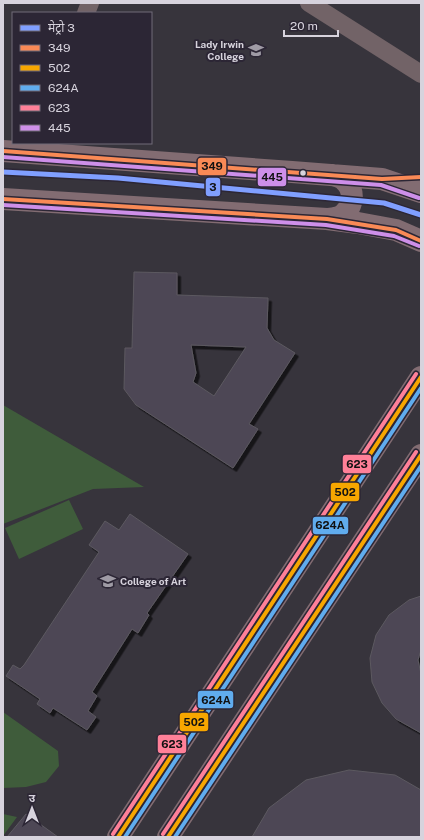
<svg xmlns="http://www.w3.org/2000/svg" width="424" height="840" font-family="'Public Sans','Noto Sans Devanagari',sans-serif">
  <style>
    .green { fill: #3f5c3b }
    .building { fill: #4d4755; stroke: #5c5960; fill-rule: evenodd; filter: url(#shadow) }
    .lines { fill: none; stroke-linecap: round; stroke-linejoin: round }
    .minor { stroke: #726367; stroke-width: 18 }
    .major { stroke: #826c72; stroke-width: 22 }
    .bus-1-casing { stroke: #2c2635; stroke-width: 7 }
    .bus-2-casing { stroke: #2c2635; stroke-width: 7 }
    .bus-3-casing { stroke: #2c2635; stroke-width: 7 }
    .bus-4-casing { stroke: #2c2635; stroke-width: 7 }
    .bus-5-casing { stroke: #2c2635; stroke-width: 7 }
    .bus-1 { stroke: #f98a56; stroke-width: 4 }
    .bus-2 { stroke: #f7a600; stroke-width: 4 }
    .bus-3 { stroke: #60acee; stroke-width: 4 }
    .bus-4 { stroke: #ff8098; stroke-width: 4 }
    .bus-5 { stroke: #ce8fe9; stroke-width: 4 }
    .metro-1-casing { stroke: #2c2635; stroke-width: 8 }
    .metro-1 { stroke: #809fff; stroke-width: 5 }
    .bus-dot { fill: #d7d3dd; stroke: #2c2635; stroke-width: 1.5 }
    .labels { text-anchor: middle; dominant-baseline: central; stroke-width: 4; stroke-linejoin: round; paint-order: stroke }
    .poi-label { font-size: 10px; font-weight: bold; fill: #d7d3dd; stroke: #2c2635; text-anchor: end }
    .line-badge { stroke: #2c2635; stroke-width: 1.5 }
    .pale-badge-label { font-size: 11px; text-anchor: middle; font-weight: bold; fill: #111 }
  </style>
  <defs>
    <filter id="shadow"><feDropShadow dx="3.5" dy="3.5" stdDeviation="0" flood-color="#0009"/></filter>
  </defs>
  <rect width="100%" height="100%" fill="#37343c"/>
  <path class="green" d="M3,405L144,487L93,489L3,524Z
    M69,500L83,529L19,559L5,528Z
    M3,712L58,751L59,766L46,782L26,787L3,788Z
    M3,814L17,817L3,836Z"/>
  <path class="building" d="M134,272L177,273V295L268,298L267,328L274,340L295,353L249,424L258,429L233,468L136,405L124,389L125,348H132ZM191,345L246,347L214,396L193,382L196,373Z
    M130,514L188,554L147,613L149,615L138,633L132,629L92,692L97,696L88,711L96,717L87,730L53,708L50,713L37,704L40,699L6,676L13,665L20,669L24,665L99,552L89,545L105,521L119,530Z
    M421,596V650L418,660L421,674V733L396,719L382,703L372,682L370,658L376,635L389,615L409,600Z
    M349,770L395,775L421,790V837H252L269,808L306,780Z
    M26,814L58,837H7Z"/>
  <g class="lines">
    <path class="minor" d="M309,3L421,74
      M86,13L90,3"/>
    <path class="major" d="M3,151L292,172L382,179L421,192
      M3,199L327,219L358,223L396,230L421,241
      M327,219C331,219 336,218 339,217C354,209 356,190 344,180C341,177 336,176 332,175
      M118,837L421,377
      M168,837L421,455"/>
    <defs>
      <path id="bus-1" d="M3,151L382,179L421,177
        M3,199L327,219L396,230L421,241"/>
      <path id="bus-2" d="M118,837L421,377
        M168,837L421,455"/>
      <path id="bus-3" d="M125,837L421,388
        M175,837L421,466"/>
      <path id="bus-4" d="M113,834L416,374
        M163,834L416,452"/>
      <path id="bus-5" d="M3,157L381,185L419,198
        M3,205L326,225L394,236L419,246"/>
    </defs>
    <use href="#bus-1" class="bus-1-casing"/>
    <use href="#bus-2" class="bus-2-casing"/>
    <use href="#bus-3" class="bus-3-casing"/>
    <use href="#bus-4" class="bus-4-casing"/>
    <use href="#bus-5" class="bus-5-casing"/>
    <use href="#bus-1" class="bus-1"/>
    <use href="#bus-2" class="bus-2"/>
    <use href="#bus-3" class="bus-3"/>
    <use href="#bus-4" class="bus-4"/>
    <use href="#bus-5" class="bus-5"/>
    <defs>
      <path id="metro-1" d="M3,172L118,178L384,203L421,215"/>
    </defs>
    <use href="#metro-1" class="metro-1-casing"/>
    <use href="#metro-1" class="metro-1"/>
  </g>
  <defs>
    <symbol id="university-bare" viewBox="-9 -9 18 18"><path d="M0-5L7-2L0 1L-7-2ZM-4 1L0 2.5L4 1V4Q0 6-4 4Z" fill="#9f9ba5" stroke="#2c2635" stroke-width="2.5" paint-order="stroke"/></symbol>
  </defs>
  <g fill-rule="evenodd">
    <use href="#university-bare" x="245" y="39" width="22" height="22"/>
    <use href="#university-bare" x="97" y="570" width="22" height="22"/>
  </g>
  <circle class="bus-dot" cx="303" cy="173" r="3.5"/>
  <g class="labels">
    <g class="poi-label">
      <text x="244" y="44">Lady Irwin<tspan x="244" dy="12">College</tspan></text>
      <text x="120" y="581" text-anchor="start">College of Art</text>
    </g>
  </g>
  <g class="line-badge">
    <rect x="197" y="157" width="30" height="19" rx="4" fill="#f98a56"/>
    <rect x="257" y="167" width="30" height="20" rx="4" fill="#ce8fe9"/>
    <rect x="205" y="177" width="16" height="20" rx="4" fill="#809fff"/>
    <rect x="342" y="454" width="30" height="20" rx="4" fill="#ff8098"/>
    <rect x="330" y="482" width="30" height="20" rx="4" fill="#f7a600"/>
    <rect x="312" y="516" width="37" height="19" rx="4" fill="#60acee"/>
    <rect x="197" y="690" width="37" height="19" rx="4" fill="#60acee"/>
    <rect x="179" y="712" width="30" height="20" rx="4" fill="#f7a600"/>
    <rect x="157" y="734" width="30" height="20" rx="4" fill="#ff8098"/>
  </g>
  <g class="pale-badge-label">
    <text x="212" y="170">349</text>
    <text x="272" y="181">445</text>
    <text x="213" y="191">3</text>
    <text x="357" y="468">623</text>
    <text x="345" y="496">502</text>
    <text x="330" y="529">624A</text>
    <text x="216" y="704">624A</text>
    <text x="194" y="726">502</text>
    <text x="172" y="748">623</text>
  </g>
  <rect width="424" height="840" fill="none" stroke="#d7d3dd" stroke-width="8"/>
  <rect x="12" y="12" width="140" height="132" fill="#2c2635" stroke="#706b78"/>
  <rect x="20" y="25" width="20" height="6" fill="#809fff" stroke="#706b78"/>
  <text x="48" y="32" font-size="12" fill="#d7d3dd">मेट्रो 3</text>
  <rect x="20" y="45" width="20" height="6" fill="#f98a56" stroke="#706b78"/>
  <text x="48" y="52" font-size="12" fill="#d7d3dd">349</text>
  <rect x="20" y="65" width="20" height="6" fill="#f7a600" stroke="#706b78"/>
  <text x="48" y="72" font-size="12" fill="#d7d3dd">502</text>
  <rect x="20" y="85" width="20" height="6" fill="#60acee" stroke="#706b78"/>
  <text x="48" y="92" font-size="12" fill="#d7d3dd">624A</text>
  <rect x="20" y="105" width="20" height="6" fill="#ff8098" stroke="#706b78"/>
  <text x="48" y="112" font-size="12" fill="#d7d3dd">623</text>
  <rect x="20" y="125" width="20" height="6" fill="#ce8fe9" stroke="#706b78"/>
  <text x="48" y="132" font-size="12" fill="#d7d3dd">445</text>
  <g transform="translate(32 808)" stroke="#2c2635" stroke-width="3" paint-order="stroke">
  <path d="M0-3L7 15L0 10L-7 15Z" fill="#d7d3dd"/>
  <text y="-6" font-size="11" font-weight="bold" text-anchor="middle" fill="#d7d3dd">उ</text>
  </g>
  <path d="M284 30v6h54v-6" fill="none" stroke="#d7d3dd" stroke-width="2"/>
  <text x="290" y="30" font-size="12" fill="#d7d3dd" stroke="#2c2635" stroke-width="3" paint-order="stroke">20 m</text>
</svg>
